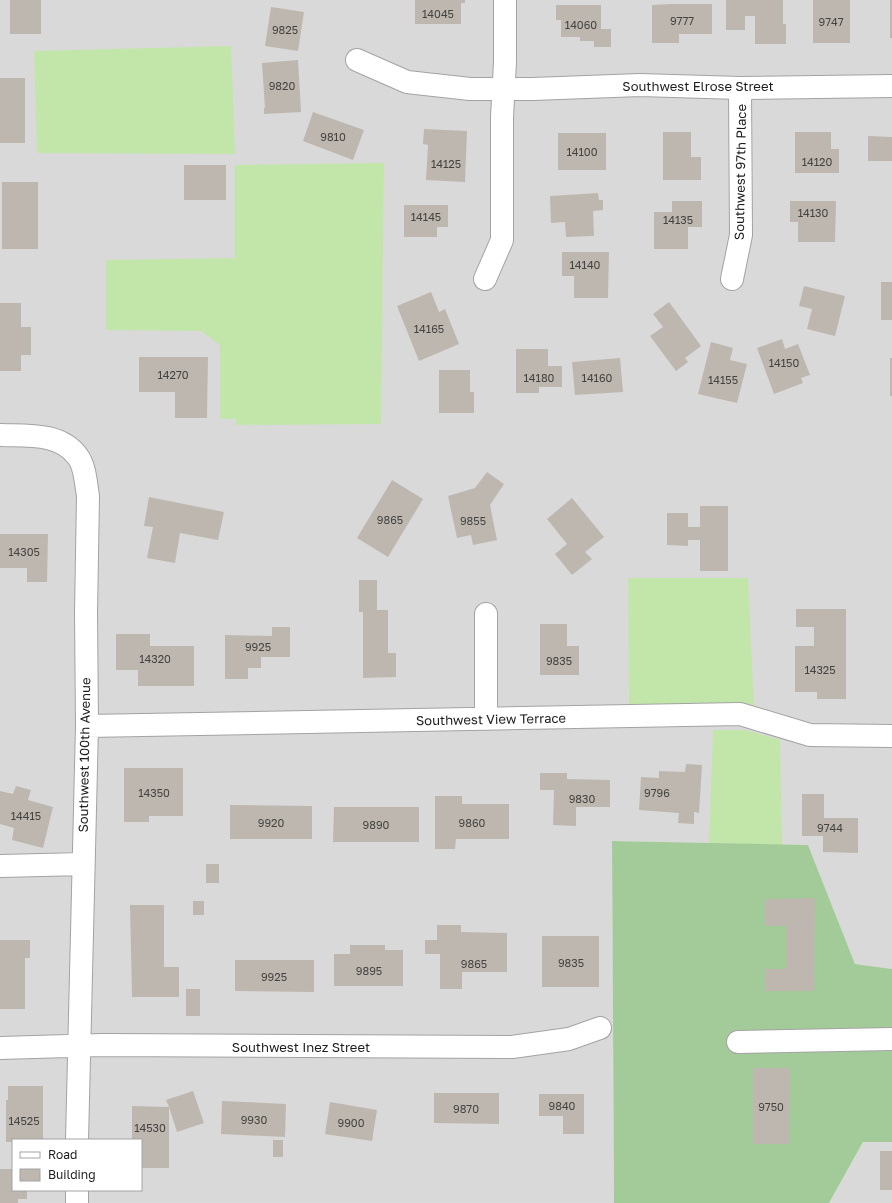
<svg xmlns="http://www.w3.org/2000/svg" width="892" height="1203" font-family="'Golos Text',sans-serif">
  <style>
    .residential { fill: #dad9d9; fill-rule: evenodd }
    .grass { fill: #c2e6aa }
    .forest { fill: #a3cb99 }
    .building { fill: #bdb7af }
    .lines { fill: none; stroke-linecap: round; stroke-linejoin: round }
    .minor-casing { stroke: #a3a3a3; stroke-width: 24 }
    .minor { stroke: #fff; stroke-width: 22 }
    .labels { text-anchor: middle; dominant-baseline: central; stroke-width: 4; stroke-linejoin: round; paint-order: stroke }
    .number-label { font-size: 11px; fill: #444341 }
    .street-label { font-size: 13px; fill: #1c1c1c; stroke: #fff }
  </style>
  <rect width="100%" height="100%" fill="#edeae2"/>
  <path class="residential" d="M0,0H892V969L855,964L808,845L612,841L614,1203H0ZM13,1140H141V1190H13Z
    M863,1142H892V1203H829Z"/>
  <path class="grass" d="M231,46L235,154L37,153L34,51Z
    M384,163L381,424L236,425V419H220V345L201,331L106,330V260L235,258V165Z
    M628,578H748L754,707L732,703L629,705Z
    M713,730H746L780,740L782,845L709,843Z"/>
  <path class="forest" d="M612,841L808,845L855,964L892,969V1142H863L829,1203H614Z"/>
  <path class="building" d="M10,0H41V34H10Z
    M415,0H465V3H461V24H415Z
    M726,0H783V24H786V44H755V16H745V30H726Z
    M813,0H850V43H813Z
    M890,0H892V38H890Z
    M671,4H712V34H679V43H652V5Z
    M556,5H601V29H611V47H594V41H580V37H561V20H556Z
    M271,7L304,12L298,51L265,46Z
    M298,60L301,112L264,114V108H265L262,63Z
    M0,78H25V143H0Z
    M313,112L364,130L353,160L303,141Z
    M424,129L467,131L465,182L426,180L428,145L423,144Z
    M663,132H691V157H701V180H663Z
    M795,132H831V149H839V173H795Z
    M558,133H606V170H558Z
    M868,136L892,137V161H868Z
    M184,165H226V200H184Z
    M2,182H38V249H2Z
    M598,193L599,200H603V210L593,211L594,236L566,237L565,222L551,223L550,196Z
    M672,201H702V227H688V249H654V212H672Z
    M790,201H836L835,242H798V222H790Z
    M404,205H448V227H437V237H404Z
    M562,252H609L608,298H574V276H562Z
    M881,282H892V320H881Z
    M804,286L845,296L835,336L807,329L812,309L799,306Z
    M431,292L439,312L445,309L459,344L419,361L397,306Z
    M669,302L701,346L685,358L688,362L676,371L650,336L663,327L653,314Z
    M0,303H21V327H31V355H21V371H0Z
    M782,339L785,349L798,344L810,375L801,378L803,383L774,394L757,348Z
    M711,342L733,348L730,360L747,364L737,403L698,394Z
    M516,349H548V366H562V387H539V393H516Z
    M139,357H208L207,418H175V392H139Z
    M620,358L623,392L575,395L572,362Z
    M890,358H892V396H890Z
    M439,370H470V392H474V413H439Z
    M487,472L504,484L490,505L497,540L473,545L471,535L457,538L448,496L475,488Z
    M392,480L423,499L388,557L357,538Z
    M149,497L224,512L218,540L180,533L175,563L147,558L153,527L144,526Z
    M572,498L604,537L585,552L592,559L572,575L555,554L567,544L547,519Z
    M700,506H728V571H700V540H688V546L667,545V513H688V527H700Z
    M0,534H48L47,582H27V568H0Z
    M359,580H377V610H388V653H396V677L363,678V612H359Z
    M796,609H846V699H817V692H795V646H814V627H796Z
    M540,624H567V646H579V675H540Z
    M272,627H290V657H261V668H248V679H225V635L272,636Z
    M116,634H150V646H194V686H138V670H116Z
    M686,764L702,765L699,813L694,812V824L678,823L679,813L639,810L641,777L659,778V771L685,772Z
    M124,768H183V816H149V822H124Z
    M540,773H567V779L610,780V807H576V826L553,825L554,790H540Z
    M16,786L31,790L28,800L53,807L43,848L12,840L14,828L0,824V791L13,794Z
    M802,794H824V818H858V853L823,852V836H802Z
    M435,796H462V804H509V839H456L455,849H435Z
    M230,805L312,806V839H230Z
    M334,807H419V842H333Z
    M206,864H219V883H206Z
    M815,898L814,991H765V969H786V926H765V899Z
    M193,901H204V915H193Z
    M130,905H164V967H179V997H132Z
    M437,925H461V932L507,933V972H462V989H440V954H425V940H437Z
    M542,936H599V987H542Z
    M0,940H30V958H25V1009H0Z
    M350,945H385V950H403V986H334V954H350Z
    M235,960H314V992L235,991Z
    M186,989H200V1016H186Z
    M753,1068H790L789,1144H753Z
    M8,1086H43V1140H13V1142H6V1100H8Z
    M193,1091L204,1123L177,1132L169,1107V1168H141V1140H132V1106L169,1107L166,1100Z
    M434,1093H499V1124L434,1123Z
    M539,1094H584V1134H563V1116H539Z
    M222,1101L286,1104L285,1137L221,1134Z
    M330,1102L377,1110L372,1141L325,1134Z
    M273,1140H283V1157H273Z
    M880,1151H892V1190H880Z
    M0,1169H13V1190H27V1199H18V1203H0Z"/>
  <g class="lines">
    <defs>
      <path id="minor" d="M357,60L407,82L470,89H533L640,85L740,88L892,86
        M485,279L502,240V117L505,62V0
        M732,279L741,235L740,88
        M0,435C26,436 61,432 78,457C85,466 86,484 88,496L86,613L87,726L77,1140
        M486,719V614
        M87,726L740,714L810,735L892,736
        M0,866L83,864
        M738,1042L892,1039
        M0,1048L103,1045L512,1047L569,1039L600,1028
        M77,1203V1190"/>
    </defs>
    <use href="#minor" class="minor-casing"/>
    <use href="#minor" class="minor"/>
  </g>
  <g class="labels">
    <g class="number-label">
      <text x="438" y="13">14045</text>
      <text x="682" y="20">9777</text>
      <text x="831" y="21">9747</text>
      <text x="581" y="24">14060</text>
      <text x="285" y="29">9825</text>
      <text x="282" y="85">9820</text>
      <text x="333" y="136">9810</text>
      <text x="582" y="151">14100</text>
      <text x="817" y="161">14120</text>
      <text x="446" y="163">14125</text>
      <text x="813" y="212">14130</text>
      <text x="426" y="216">14145</text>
      <text x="678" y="219">14135</text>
      <text x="585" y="264">14140</text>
      <text x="429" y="328">14165</text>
      <text x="784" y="362">14150</text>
      <text x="173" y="374">14270</text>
      <text x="539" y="377">14180</text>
      <text x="597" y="377">14160</text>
      <text x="723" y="379">14155</text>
      <text x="390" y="519">9865</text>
      <text x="473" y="520">9855</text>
      <text x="24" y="551">14305</text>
      <text x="258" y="646">9925</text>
      <text x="155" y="658">14320</text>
      <text x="559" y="660">9835</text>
      <text x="820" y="669">14325</text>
      <text x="154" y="792">14350</text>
      <text x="657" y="792">9796</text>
      <text x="582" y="798">9830</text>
      <text x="26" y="815">14415</text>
      <text x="271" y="822">9920</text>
      <text x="472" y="822">9860</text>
      <text x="376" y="824">9890</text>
      <text x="830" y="827">9744</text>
      <text x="571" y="962">9835</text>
      <text x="474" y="963">9865</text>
      <text x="369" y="970">9895</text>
      <text x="274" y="976">9925</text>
      <text x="562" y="1105">9840</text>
      <text x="771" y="1106">9750</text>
      <text x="466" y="1108">9870</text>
      <text x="254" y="1119">9930</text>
      <text x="24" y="1120">14525</text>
      <text x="351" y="1122">9900</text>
      <text x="150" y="1127">14530</text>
    </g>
    <g class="street-label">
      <text x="698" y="86">Southwest Elrose Street</text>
      <text transform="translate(740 172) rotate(-89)">Southwest 97th Place</text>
      <text transform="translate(491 719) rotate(-1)">Southwest View Terrace</text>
      <text transform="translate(84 755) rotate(-89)">Southwest 100th Avenue</text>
      <text x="301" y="1047">Southwest Inez Street</text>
    </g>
  </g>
  <rect x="12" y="1139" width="130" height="52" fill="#ffffff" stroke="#a4a4a4"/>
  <rect x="20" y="1152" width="20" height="6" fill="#ffffff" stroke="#a4a4a4"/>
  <text x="48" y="1159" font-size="12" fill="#1c1c1c">Road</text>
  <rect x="20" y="1169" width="20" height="12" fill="#bdb7af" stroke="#a4a4a4"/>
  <text x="48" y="1179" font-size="12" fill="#1c1c1c">Building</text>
</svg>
